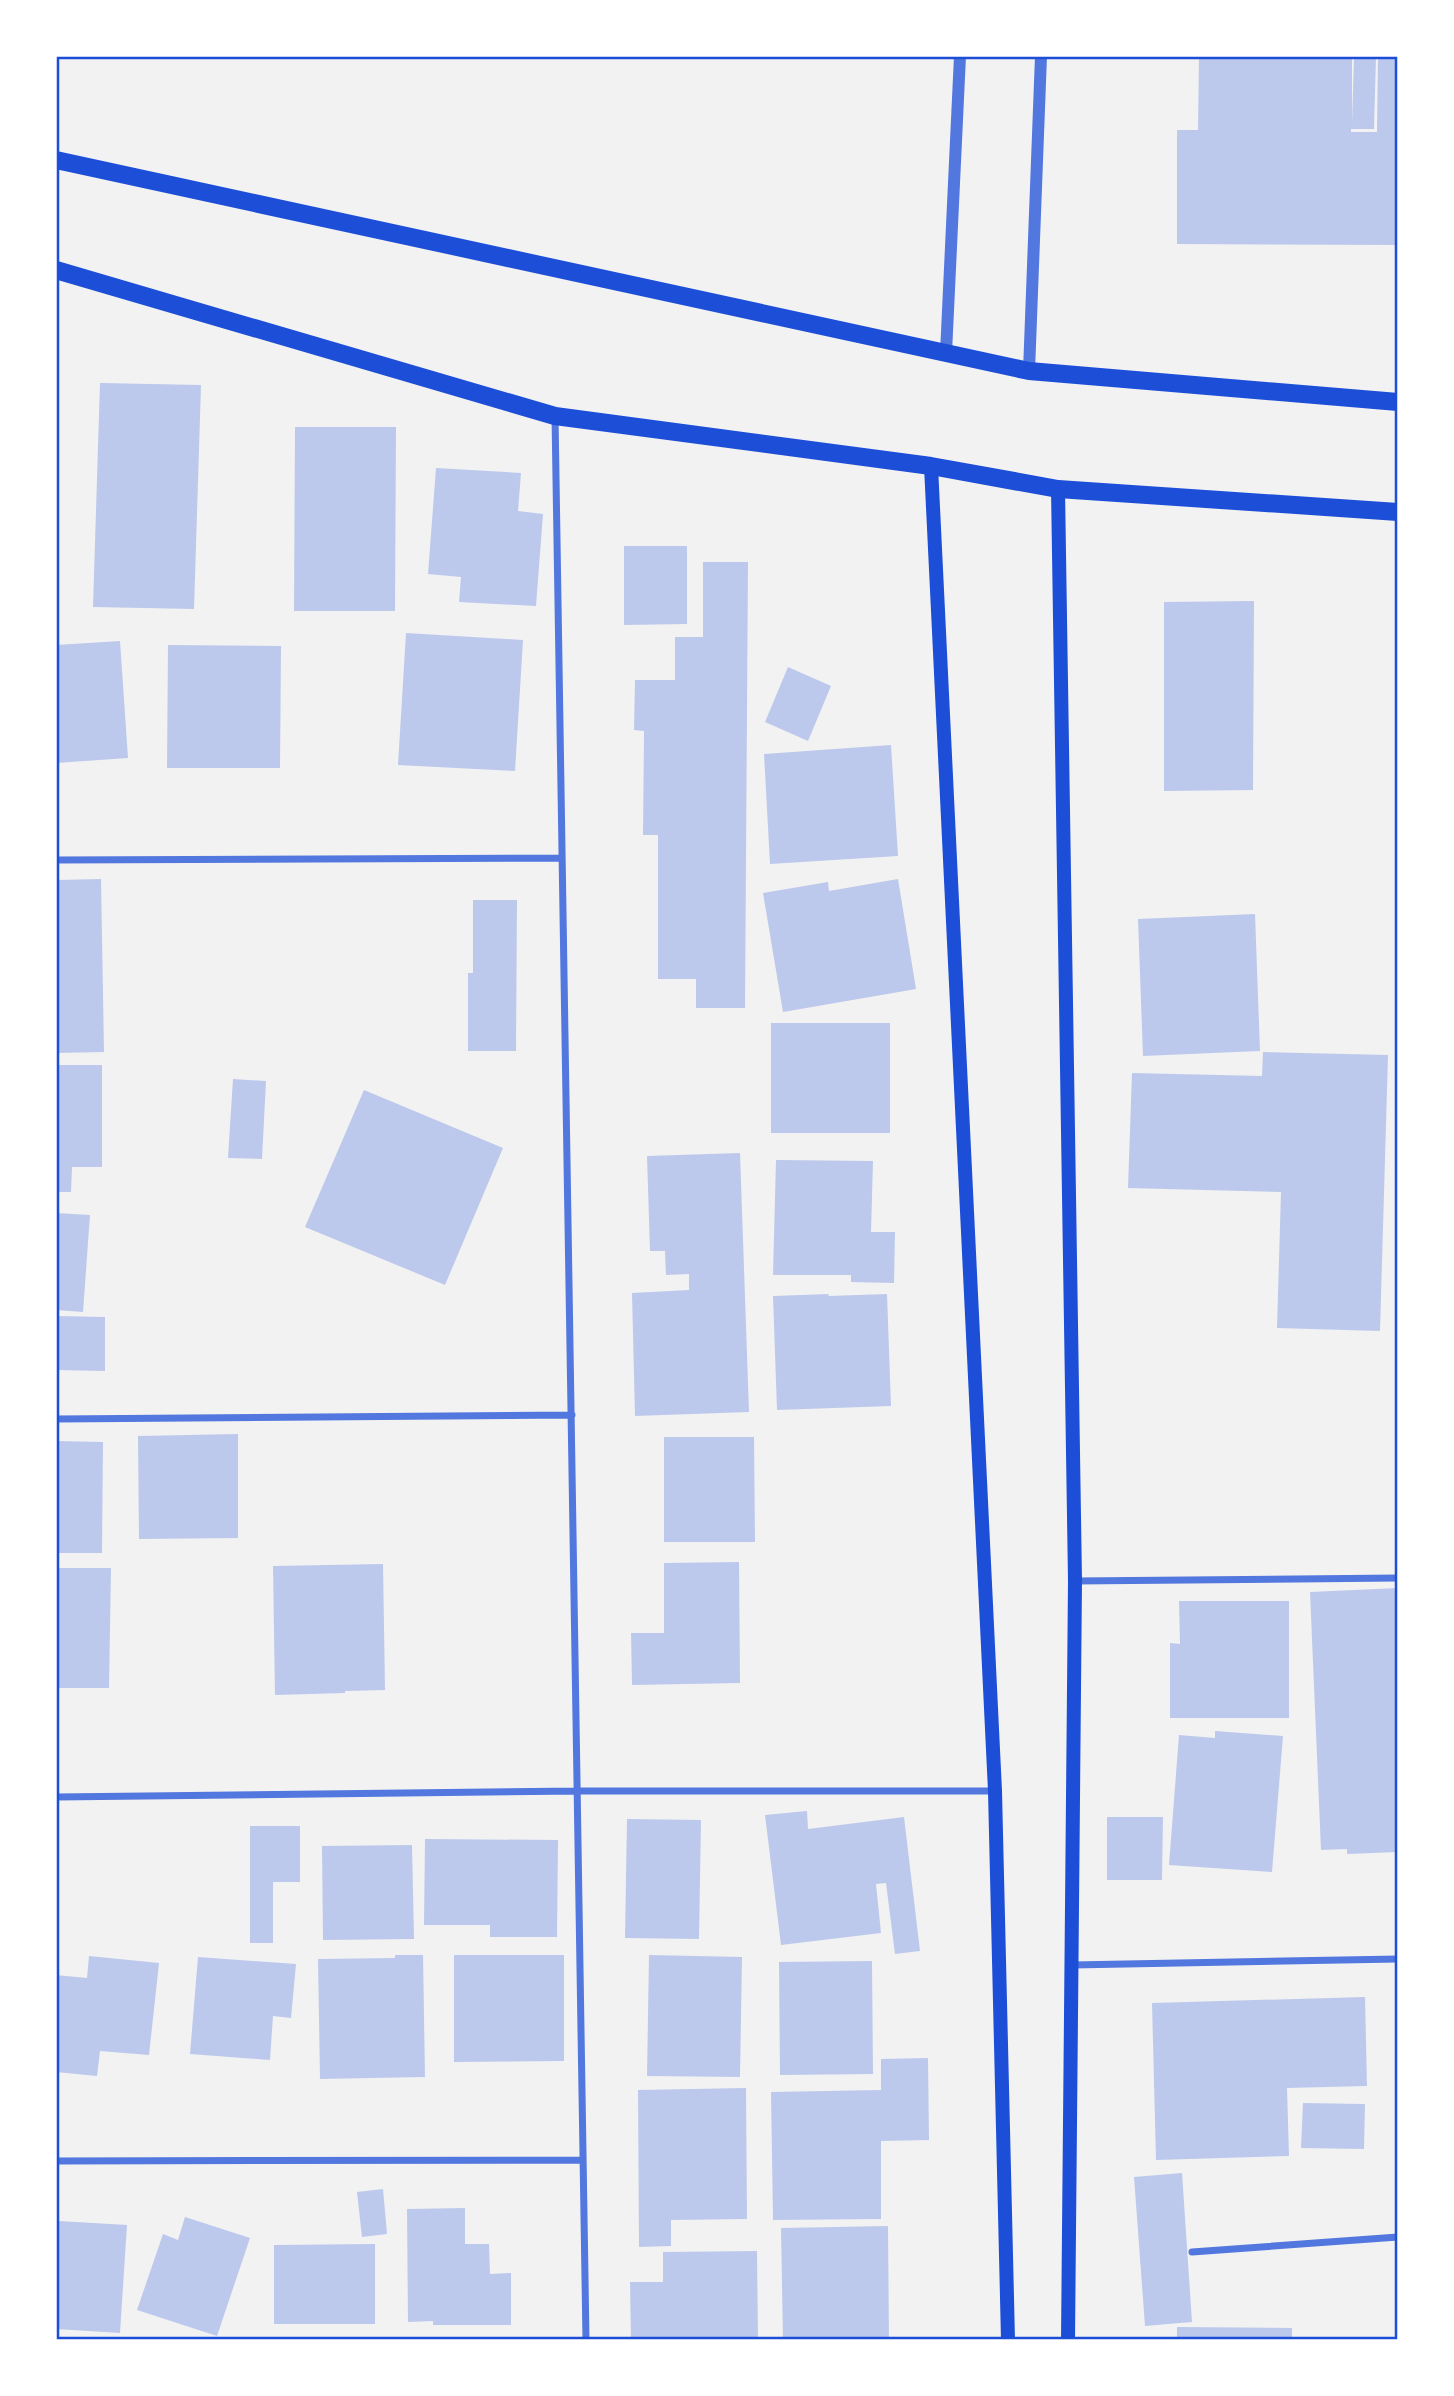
<svg xmlns="http://www.w3.org/2000/svg" width="1454" height="2396" font-family="Raleway,sans-serif">
  <style>
    .building { fill: #bdc9ec }
    .lines { fill: none; stroke-linecap: round; stroke-linejoin: round }
    .minor { stroke: #5277de; stroke-width: 7 }
    .tertiary { stroke: #5277de; stroke-width: 12 }
    .secondary { stroke: #1d4ed8; stroke-width: 14 }
    .primary { stroke: #1d4ed8; stroke-width: 18 }
    .neatline { fill: none; stroke: #1d4ed8; stroke-width: 2.5 }
  </style>
  <rect width="100%" height="100%" fill="#f2f2f2"/>
  <path class="building" d="M1199,56H1352V124L1354,56H1376L1374,129H1351V132H1377L1378,56H1398V245L1177,244V130H1198Z
    M100,383L201,385L194,609L93,607Z
    M295,427H396L395,611H294Z
    M436,468L521,473L518,511L543,514L536,606L459,602L461,577L428,574Z
    M624,546H687V624L624,625Z
    M703,562H748L745,1008H696V979H658V835H643L644,731L634,730L635,680H675V637H703Z
    M1254,601L1253,790L1164,791V602Z
    M406,633L523,640L515,771L398,765Z
    M120,641L128,758L56,763V645Z
    M168,645L281,646L280,768H167Z
    M788,667L831,686L808,741L765,722Z
    M891,745L898,856L770,864L764,754Z
    M101,879L104,1052L56,1053V880Z
    M898,879L916,989L783,1012L763,893L828,882L829,891Z
    M473,900H517L516,1051H468V973H473Z
    M1255,914L1260,1051L1143,1056L1138,919Z
    M771,1023H890V1133H771Z
    M1263,1052L1388,1055L1380,1331L1277,1328L1281,1192L1128,1188L1132,1073L1262,1076Z
    M56,1065H102V1167H72L71,1192H56Z
    M233,1079L266,1081L262,1159L228,1158Z
    M364,1090L503,1148L445,1285L305,1227Z
    M740,1153L749,1412L635,1416L632,1293L689,1290V1274L666,1275L665,1251H650L647,1156Z
    M776,1160L873,1161L871,1232H895L894,1283L851,1282V1275H773Z
    M56,1213L90,1215L83,1312L56,1310Z
    M829,1294L828,1296L887,1294L891,1406L777,1410L773,1296Z
    M56,1316L105,1317V1371L56,1370Z
    M238,1434V1538L139,1539L138,1436Z
    M664,1437H754L755,1542H664Z
    M56,1441L103,1442L102,1553H56Z
    M739,1562L740,1683L632,1685L631,1633H664V1563Z
    M383,1564L385,1690L345,1691V1693L275,1695L273,1566Z
    M56,1568H111L109,1688H56Z
    M1398,1588V1852L1347,1854V1849L1321,1850L1310,1592Z
    M1179,1601H1289V1718H1170V1643L1180,1644Z
    M1215,1731L1283,1736L1272,1872L1169,1865L1179,1735L1215,1738Z
    M807,1811L808,1829L904,1817L920,1951L895,1954L886,1883L876,1884L881,1933L781,1945L765,1815Z
    M1107,1817H1163L1162,1880H1107Z
    M627,1819L701,1820L699,1939L625,1938Z
    M250,1826H300V1882H273V1943H250Z
    M425,1839L558,1840L557,1937H490V1925H424Z
    M412,1845L414,1939L323,1940L322,1846Z
    M395,1955H423L425,2077L320,2079L318,1959L395,1958Z
    M454,1955H564V2061L454,2062Z
    M649,1955L742,1957L740,2077L647,2076Z
    M89,1956L159,1963L149,2055L100,2051L97,2076L56,2072V1975L87,1978Z
    M198,1957L296,1964L291,2018L273,2016L270,2060L190,2054Z
    M872,1961L873,2074L780,2075L779,1962Z
    M1365,1997L1367,2086L1287,2088L1289,2156L1156,2160L1152,2003Z
    M928,2058L929,2140L881,2141V2219L773,2220L771,2092L881,2090V2059Z
    M746,2088L747,2219L671,2220V2246L639,2247L638,2090Z
    M1303,2103L1365,2104L1364,2149L1301,2148Z
    M1182,2173L1192,2322L1145,2326L1134,2177Z
    M383,2189L387,2234L362,2237L357,2192Z
    M465,2208V2244H489L490,2274L511,2273V2325H433V2321L408,2322L407,2209Z
    M185,2217L250,2238L217,2336L137,2310L163,2234L178,2240Z
    M59,2221L127,2225L120,2333L56,2329V2234H58Z
    M888,2226L889,2340H783L781,2228Z
    M375,2244V2324H274V2245Z
    M757,2251L758,2340H631L630,2282H663V2252Z
    M1177,2327L1292,2328V2340H1177Z"/>
  <g class="lines">
    <path class="minor" d="M555,416L586,2340
      M56,860L562,858
      M56,1419L572,1415
      M1075,1581L1398,1578
      M56,1797L578,1791H995
      M1072,1965L1398,1959
      M56,2161L583,2160
      M1192,2252L1398,2237"/>
    <path class="tertiary" d="M946,353L960,56
      M1029,371L1041,56"/>
    <path class="secondary" d="M931,466L995,1791L1008,2340
      M1058,489L1075,1581L1068,2340"/>
    <path class="primary" d="M56,160L1029,371L1398,402
      M56,270L555,416L931,466L1058,489L1398,512"/>
  </g>
  <rect width="1454" height="2396" fill="none" stroke="#ffffff" stroke-width="116"/>
  <rect x="58" y="58" width="1338" height="2280" class="neatline"/>
</svg>
